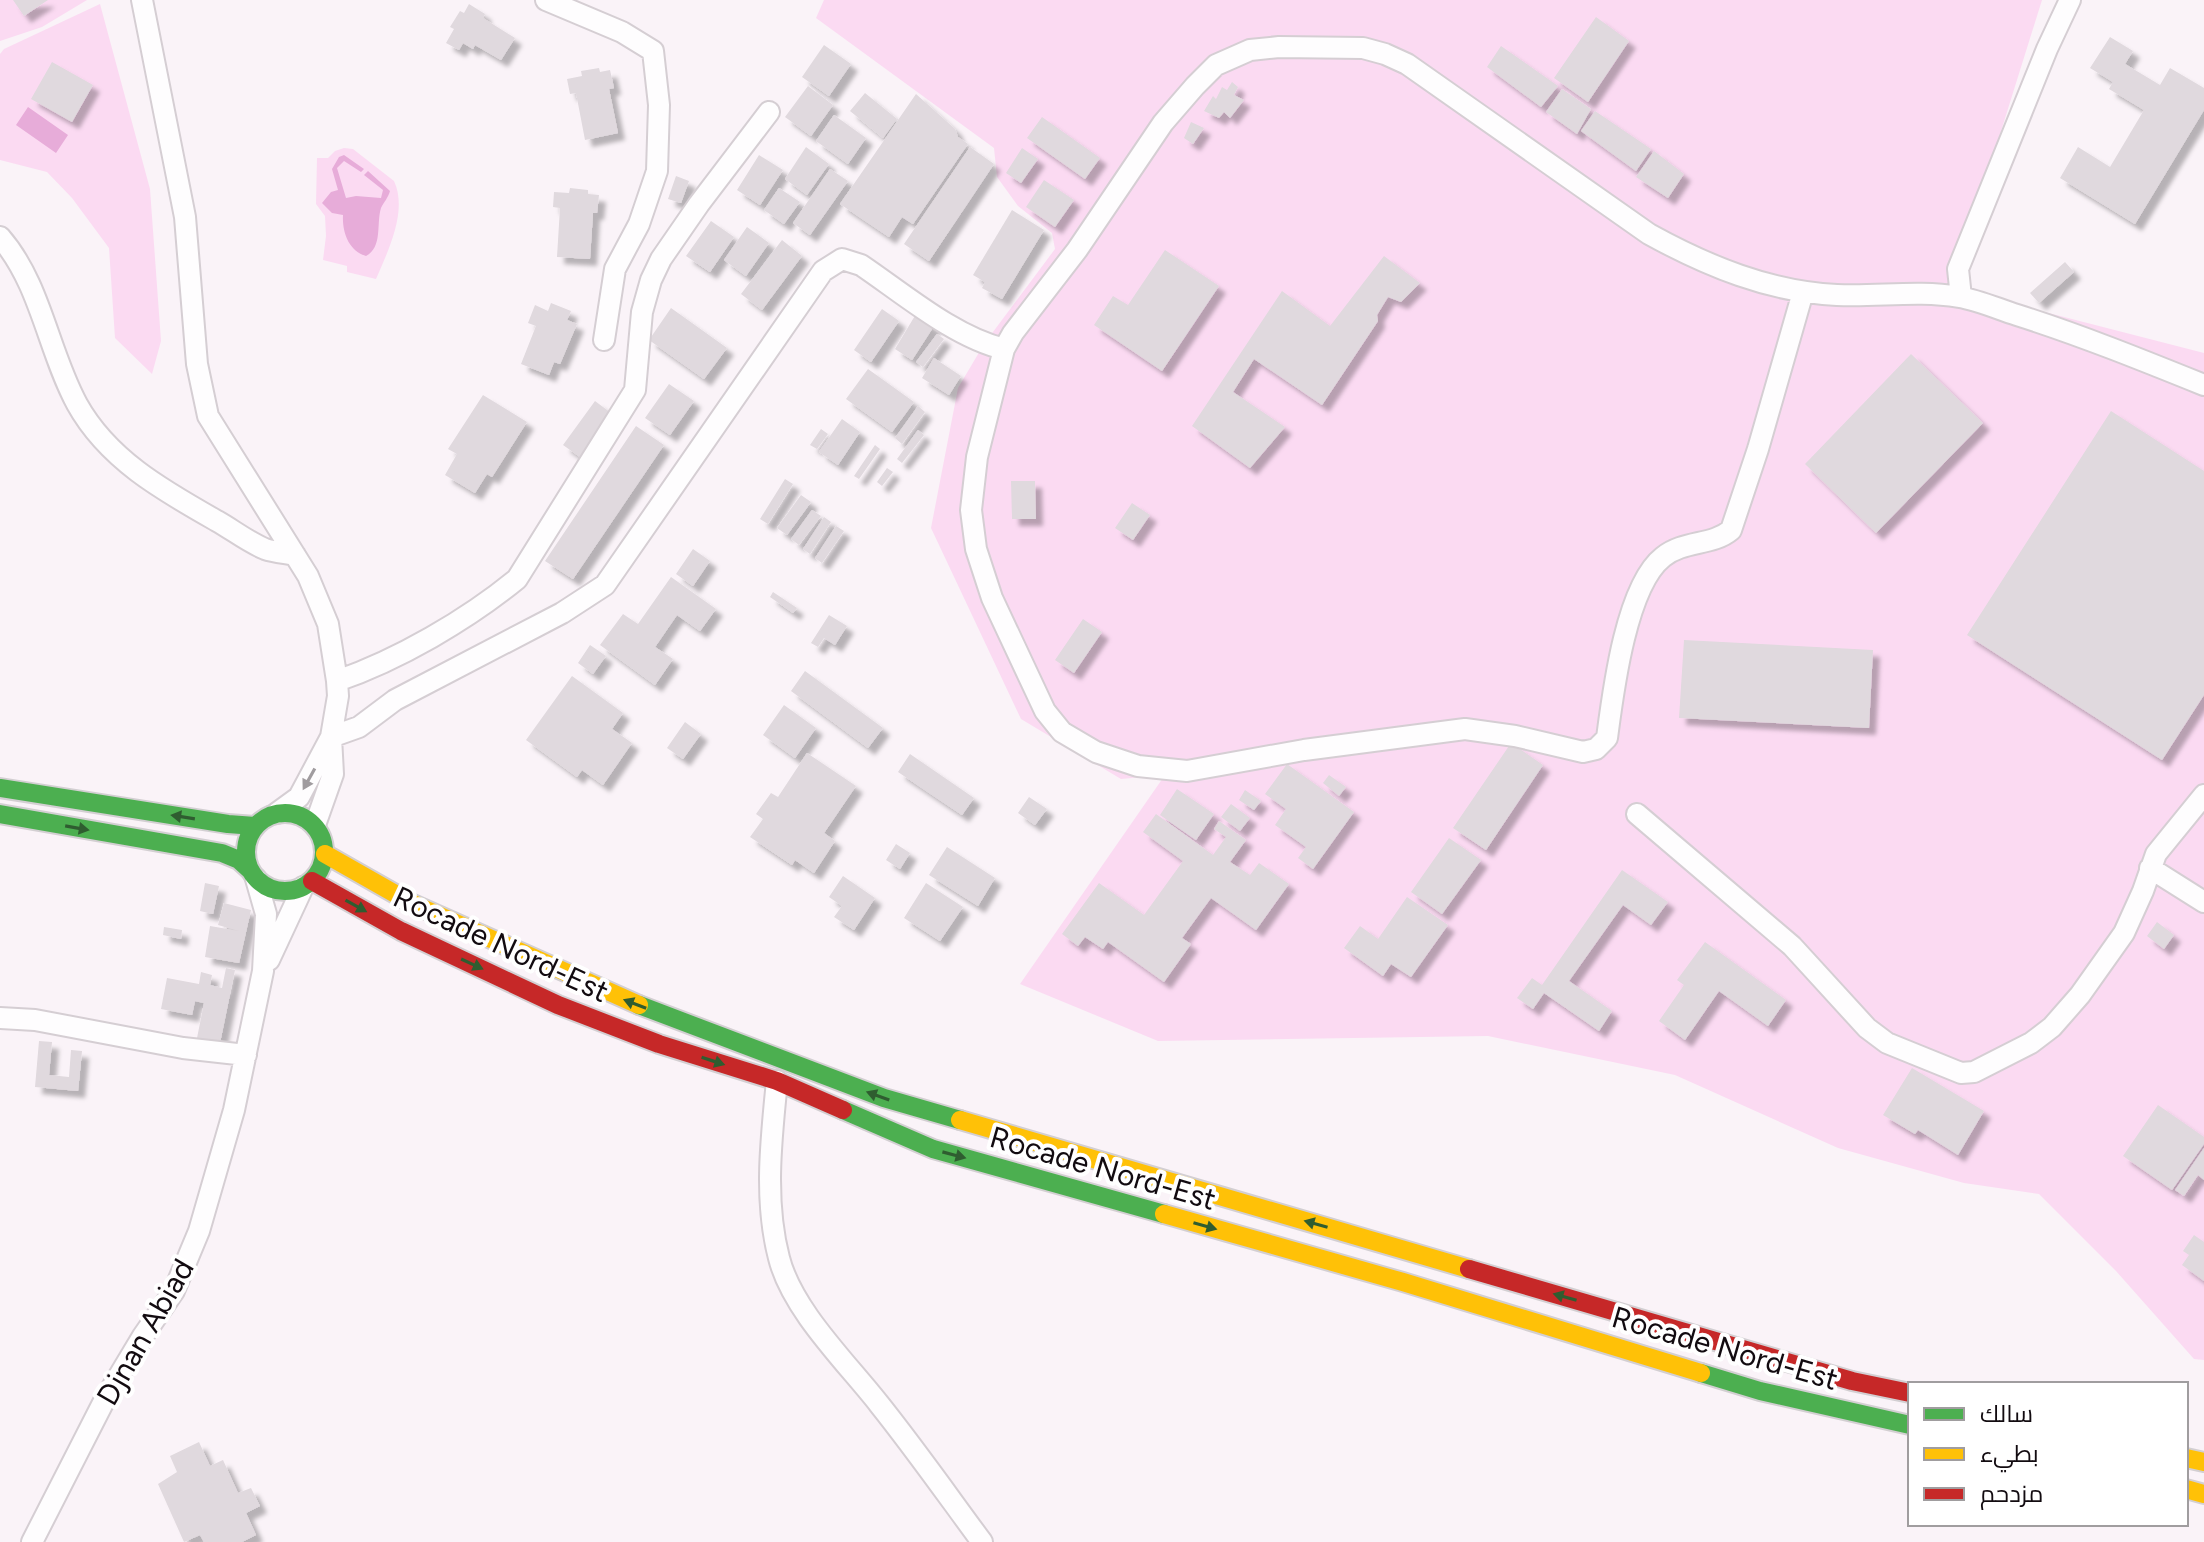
<svg xmlns="http://www.w3.org/2000/svg" width="2204" height="1542" font-family="Figtree,Cairo,sans-serif">
  <style>
    .green { fill: #fbdaf2 }
    .water { fill: #e7acd9 }
    .building { fill: #e0d9de; filter: url(#shadow) }
    .lines { fill: none; stroke-linecap: round; stroke-linejoin: round }
    .street-casing { stroke: #d5ced3; stroke-width: 24 }
    .fast-casing { stroke: #d3cfd2; stroke-width: 22 }
    .slow-casing { stroke: #d3cfd2; stroke-width: 22 }
    .jam-casing { stroke: #d3cfd2; stroke-width: 22 }
    .street { stroke: #fefdfe; stroke-width: 20 }
    .fast { stroke: #4caf50; stroke-width: 18 }
    .slow { stroke: #ffc107; stroke-width: 18 }
    .jam { stroke: #c62828; stroke-width: 18 }
    .oneway { fill: #a09c9f }
    .oneway2 { fill: #2f5d30 }
    .labels { text-anchor: middle; dominant-baseline: central; stroke-width: 8; stroke-linejoin: round; paint-order: stroke }
    .street-label { font-size: 30px; fill: #120b10; stroke: #fff }
  </style>
  <defs>
    <filter id="shadow"><feDropShadow dx="7" dy="7" stdDeviation="2" flood-color="#0004"/></filter>
  </defs>
  <rect width="100%" height="100%" fill="#faf3f8"/>
  <path class="green" d="M0,0H87L42,27L0,41Z
    M824,0H2042L1952,288L2204,353V1360L2194,1359L2116,1271L2039,1194L1964,1183L1838,1148L1675,1075L1488,1036L1158,1041L1020,984L1165,775L1121,779L1021,719L931,528L958,388L984,344L1055,249L1052,233L1018,206L997,177L994,148L816,18Z
    M100,4L150,189L161,341L152,374L115,338L109,248L72,198L47,172L0,160V54L4,49Z
    M344,148L353,149L394,181C408,211 388,251 376,279L347,272V266L323,260L326,236L325,216L316,204L317,158H328L335,151Z"/>
  <path class="water" d="M28,107L68,135L56,153L16,125Z
    M344,155L364,169L361,172L344,161L337,168L346,198L356,196L381,198L383,190L364,175L368,171L390,191C388,198 384,202 381,208C376,224 383,247 366,256C349,251 342,233 343,215L332,213L322,203L331,192L338,190L332,169L339,157Z"/>
  <path class="building" d="M13,0H48L24,16Z
    M469,4L485,14L483,18L515,38L501,60L475,45L473,49L463,43L459,50L446,43L454,29L450,27L460,11L464,13Z
    M1596,17L1629,41L1588,102L1554,78Z
    M2110,37L2133,51L2125,64L2160,85L2170,68L2204,88V110L2135,224L2060,178L2078,147L2110,167L2144,110L2109,89L2113,82L2090,68Z
    M824,45L851,64L829,96L802,77Z
    M1501,46L1558,86L1541,107L1487,67Z
    M52,62L93,85L72,122L31,99Z
    M599,68L600,72L610,70L614,88L609,89L618,133L585,140L576,93L570,94L567,79L582,76L581,71Z
    M1232,82L1238,87L1234,95L1244,100L1230,118L1224,112L1219,118L1204,111L1213,96L1216,99L1222,87L1227,90Z
    M808,86L833,105L811,136L785,117Z
    M1562,89L1591,109L1577,134L1546,112Z
    M865,93L897,119L883,138L850,111Z
    M916,94L955,129L958,137L968,144L913,224L902,217L889,237L840,204Z
    M1595,111L1651,149L1636,171L1581,131Z
    M834,115L866,138L848,164L816,141Z
    M1042,117L1100,158L1085,179L1027,138Z
    M1191,122L1204,128L1193,144L1184,138Z
    M806,147L829,164L807,195L785,179Z
    M970,147L994,164L929,261L904,244Z
    M1022,148L1038,159L1021,183L1006,173Z
    M1654,151L1684,174L1668,198L1636,177Z
    M759,155L783,170L760,205L737,190Z
    M830,169L848,181L810,235L793,223Z
    M676,176L689,181L681,203L668,199Z
    M1044,180L1074,200L1055,227L1026,207Z
    M570,188L588,190V194L599,195L597,213H593L590,259L557,257L560,208L553,207L554,192L569,193Z
    M779,188L800,202L784,224L764,210Z
    M1012,210L1044,230L1002,299L982,288L985,282L973,275Z
    M711,221L734,237L710,272L686,256Z
    M747,227L769,243L746,276L724,260Z
    M782,240L802,256L762,310L741,294Z
    M1165,250L1219,286L1162,371L1094,325L1113,296L1128,305Z
    M1384,256L1420,283L1401,302L1388,297L1377,315L1378,321L1322,405L1254,359L1233,392L1285,427L1250,468L1192,426L1282,291L1330,326Z
    M2065,262L2074,272L2039,303L2030,293Z
    M551,303L571,311L567,320L577,324L560,364L554,362L549,375L521,364L536,326L528,323L535,305L548,311Z
    M671,308L727,348L704,379L649,340Z
    M882,309L899,321L871,362L854,350Z
    M916,314L934,326L912,360L895,349Z
    M937,334L944,339L923,367L916,362Z
    M1911,354L1983,423L1876,533L1805,464Z
    M934,358L961,376L949,395L922,378Z
    M868,369L914,402L892,432L846,399Z
    M669,384L694,401L670,435L645,418Z
    M483,395L527,422L492,477L487,474L475,493L445,475L457,454L448,449Z
    M595,401L611,413L580,457L563,445Z
    M918,406L925,412L902,444L895,438Z
    M2111,411L2204,471V695L2162,760L1967,635Z
    M842,419L860,432L838,465L819,452Z
    M636,426L664,445L573,579L545,561Z
    M821,429L828,434L817,449L810,445Z
    M918,430L924,435L902,463L897,459Z
    M875,445L880,449L859,479L854,476Z
    M887,468L893,472L882,486L877,482Z
    M785,479L793,484L768,524L760,519Z
    M1011,481H1035L1036,519H1012Z
    M801,495L811,502L787,535L777,528Z
    M1132,503L1150,515L1133,540L1115,528Z
    M812,510L821,516L799,545L791,539Z
    M824,517L831,522L810,554L803,549Z
    M836,526L844,531L822,563L815,558Z
    M693,549L710,561L693,586L676,574Z
    M671,577L716,609L700,631L677,615L655,647L673,659L655,685L600,645L623,614L638,624Z
    M773,592L797,608L793,613L770,597Z
    M829,615L847,626L835,645L824,638L818,647L811,643Z
    M1083,619L1102,632L1074,673L1055,660Z
    M1684,640L1873,650L1869,728L1679,718Z
    M590,645L606,656L593,674L578,663Z
    M805,671L883,728L868,748L791,691Z
    M572,676L623,713L612,729L632,743L603,785L582,770L577,777L526,740Z
    M784,705L816,728L795,758L763,735Z
    M685,722L701,734L683,759L667,748Z
    M1511,743L1543,765L1486,850L1453,828Z
    M807,753L856,786L824,833L835,841L814,873L795,860L792,865L750,837L763,819L756,814L771,793L778,797Z
    M910,754L974,798L962,815L898,772Z
    M1287,764L1354,812L1313,869L1298,858L1306,847L1275,825L1286,809L1265,794Z
    M1329,775L1346,787L1339,796L1323,783Z
    M1177,789L1214,814L1196,840L1160,815Z
    M1245,790L1261,801L1254,810L1239,800Z
    M1029,797L1047,809L1035,825L1018,813Z
    M1231,804L1250,818L1240,831L1221,817Z
    M1156,814L1213,855L1226,837L1214,829L1219,821L1246,840L1230,862L1250,875L1259,863L1289,884L1256,930L1211,898L1182,938L1191,944L1164,982L1108,942L1103,949L1085,937L1078,946L1062,934L1099,883L1144,915L1183,861L1143,832Z
    M1449,838L1481,860L1442,914L1411,892Z
    M896,844L910,853L900,869L886,860Z
    M947,847L995,878L978,906L929,875Z
    M1622,870L1668,902L1651,925L1623,905L1569,981L1612,1011L1599,1031L1544,993L1533,1009L1517,998L1532,978L1542,985Z
    M843,876L875,898L854,930L834,917L842,906L829,897Z
    M205,883L219,886L213,914L200,911Z
    M926,883L963,907L940,941L904,918Z
    M1407,897L1448,925L1411,977L1391,964L1383,976L1344,948L1360,926L1378,939Z
    M224,903L251,910L239,963L205,957L210,926L239,931L218,925Z
    M2157,922L2174,935L2164,949L2147,936Z
    M164,927L182,930L181,939L163,935Z
    M1705,942L1786,1000L1768,1026L1719,991L1685,1040L1659,1021L1684,985L1677,980Z
    M226,968L235,970L220,1043L197,1038L204,1003L195,1001L192,1015L161,1009L167,978L199,984L201,972L212,975L210,985L222,988Z
    M39,1041L52,1042L49,1075L69,1077L71,1050L82,1051L78,1091L35,1087Z
    M1912,1068L1984,1111L1958,1155L1918,1130L1915,1134L1883,1115Z
    M2158,1105L2204,1137V1144L2172,1190L2123,1156Z
    M2204,1148V1180L2198,1175L2184,1196L2175,1190Z
    M2194,1235L2204,1242V1281L2182,1265L2189,1255L2183,1251Z
    M199,1442L210,1466L223,1460L238,1493L251,1488L260,1506L246,1513L256,1535L242,1542H204L200,1535L184,1542L158,1484L177,1472L170,1456Z"/>
  <g class="lines">
    <defs>
      <path id="street" d="M142,0L185,217L197,364L208,416L308,576L328,624L337,681L338,696L331,737L333,774L315,825
        M546,0L622,32L653,51L659,105L657,171L639,224L615,269L604,340
        M0,237C41,284 48,351 77,404C108,460 164,491 217,521C233,530 248,542 265,549C274,552 285,553 295,555
        M1803,292L1758,449L1731,530C1712,546 1684,540 1663,557C1626,586 1613,692 1607,738L1596,749L1583,752L1515,736L1465,729L1304,750L1187,771L1138,766L1096,752L1062,732L1045,711L992,598L976,549L971,510L977,457L1004,349L1013,333L1077,250L1163,123L1195,86L1216,65L1250,50L1279,47L1363,48L1385,54L1407,64L1649,234C1707,266 1770,292 1837,295C1878,297 1918,290 1959,297C1978,300 1998,309 2017,315C2080,335 2142,360 2204,385
        M1961,297L1958,269L2047,49L2070,0
        M337,681C398,660 467,620 517,579L635,390L642,312L651,280L661,259L699,204L769,112
        M277,813L299,797L331,737L359,727L395,700L562,613L605,585L823,271L842,259L861,265C904,294 954,337 1004,349
        M1637,814L1792,946L1867,1028L1887,1043L1961,1073L1974,1072L2031,1043L2052,1027L2080,995L2124,933L2143,891L2156,854L2204,795
        M2150,868L2204,902
        M269,960L303,887
        M0,1018L35,1020L183,1048L246,1055
        M777,1081C771,1140 764,1201 779,1258C792,1310 847,1363 879,1404C915,1449 948,1496 982,1542
        M32,1542L104,1401L143,1336L174,1291L199,1231L234,1110L263,971L266,914L256,879"/>
      <path id="fast" d="M0,788L228,824L255,826L259,823
        M246 852a39 39 0 1 1 78 0a39 39 0 1 1-78 0Z
        M0,814L222,853L239,860L250,870
        M639,1005L884,1098L960,1120
        M843,1110L933,1149L1164,1214
        M1701,1373L1760,1391L1910,1425"/>
      <path id="slow" d="M325,854L413,904L639,1005
        M960,1120L1469,1269
        M1164,1214L1403,1282L1701,1373
        M2186,1458L2204,1462
        M2186,1489L2204,1494"/>
      <path id="jam" d="M312,881L401,931L558,1005L659,1044L777,1081L843,1110
        M1469,1269L1852,1381L1910,1393"/>
    </defs>
    <use href="#street" class="street-casing"/>
    <use href="#fast" class="fast-casing"/>
    <use href="#slow" class="slow-casing"/>
    <use href="#jam" class="jam-casing"/>
    <use href="#street" class="street"/>
    <use href="#fast" class="fast"/>
    <use href="#slow" class="slow"/>
    <use href="#jam" class="jam"/>
  </g>
  <defs><path id="oneway-solid" d="M-6-.8H1V-3.2L6.5 0L1 3.2V.8H-6Z" transform="scale(2)"/></defs>
  <use class="oneway" href="#oneway-solid" transform="translate(309 779) rotate(119)"/>
  <g class="oneway2">
    <use href="#oneway-solid" transform="translate(183 817) rotate(-171)"/>
    <use href="#oneway-solid" transform="translate(77 828) rotate(10)"/>
    <use href="#oneway-solid" transform="translate(356 906) rotate(29)"/>
    <use href="#oneway-solid" transform="translate(472 964) rotate(25)"/>
    <use href="#oneway-solid" transform="translate(635 1004) rotate(-159)"/>
    <use href="#oneway-solid" transform="translate(713 1061) rotate(18)"/>
    <use href="#oneway-solid" transform="translate(878 1096) rotate(-160)"/>
    <use href="#oneway-solid" transform="translate(954 1155) rotate(15)"/>
    <use href="#oneway-solid" transform="translate(1316 1224) rotate(-164)"/>
    <use href="#oneway-solid" transform="translate(1205 1226) rotate(16)"/>
    <use href="#oneway-solid" transform="translate(1565 1297) rotate(-164)"/>
  </g>
  <g class="labels">
    <g class="street-label">
      <text transform="translate(501 944) rotate(25)">Rocade Nord-Est</text>
      <text transform="translate(1103 1168) rotate(16)">Rocade Nord-Est</text>
      <text transform="translate(145 1332) rotate(-60)">Djnan Abiad</text>
      <text transform="translate(1725 1348) rotate(16)">Rocade Nord-Est</text>
    </g>
  </g>
  <rect x="1908" y="1382" width="280" height="144" fill="#ffffff" stroke="#a09d9f" stroke-width="2"/>
  <rect x="1924" y="1408" width="40" height="12" fill="#4caf50" stroke="#a09d9f" stroke-width="2"/>
  <text x="1980" y="1422" font-size="24" fill="#120b10">سالك</text>
  <rect x="1924" y="1448" width="40" height="12" fill="#ffc107" stroke="#a09d9f" stroke-width="2"/>
  <text x="1980" y="1462" font-size="24" fill="#120b10">بطيء</text>
  <rect x="1924" y="1488" width="40" height="12" fill="#c62828" stroke="#a09d9f" stroke-width="2"/>
  <text x="1980" y="1502" font-size="24" fill="#120b10">مزدحم</text>
</svg>
